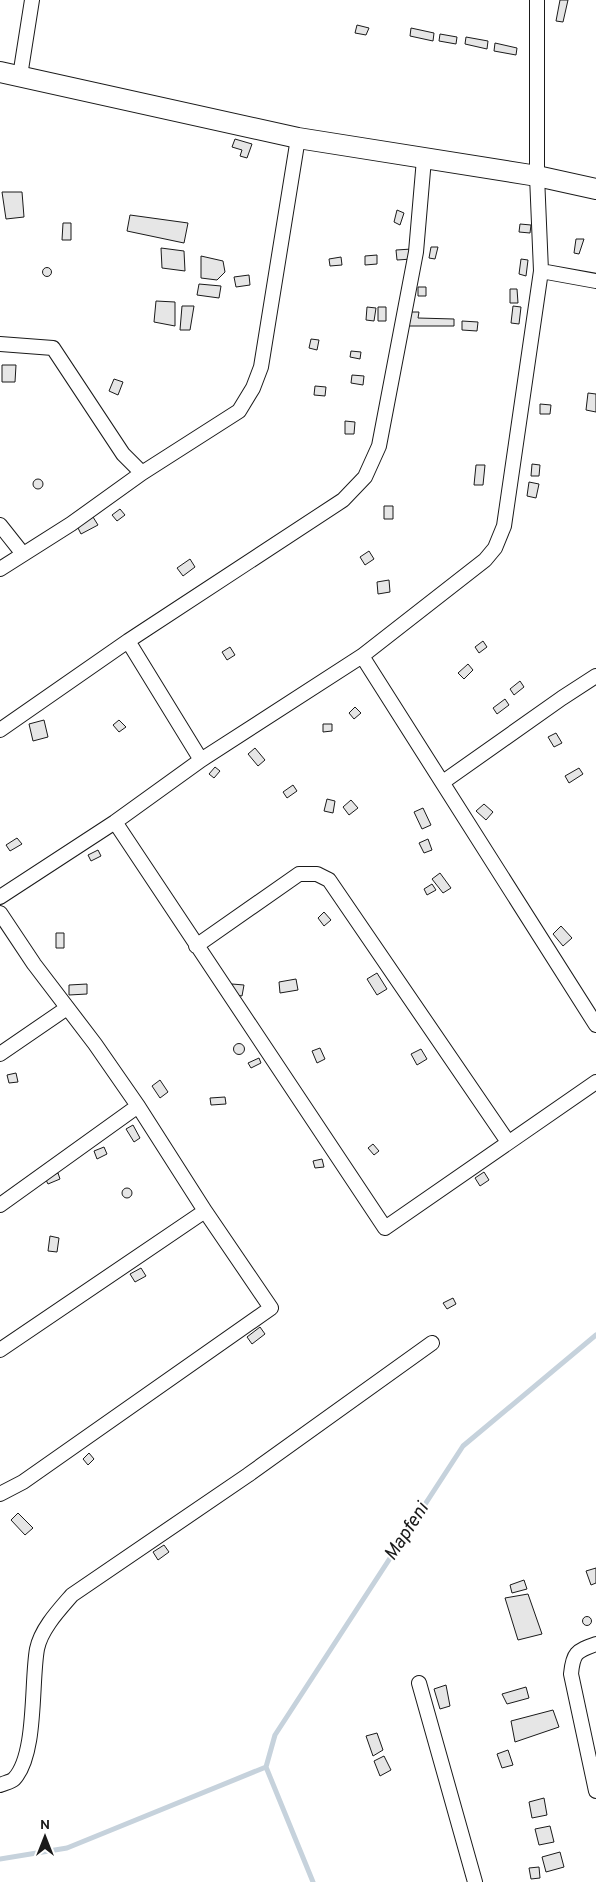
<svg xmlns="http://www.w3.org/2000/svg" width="596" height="1882" font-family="Overpass,sans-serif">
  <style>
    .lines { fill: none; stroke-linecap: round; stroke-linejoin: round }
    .stream { stroke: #c6d2dc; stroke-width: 5 }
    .building { fill: #e6e6e6; stroke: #1a1a1a }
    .street-casing { stroke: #1a1a1a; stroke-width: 16 }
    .secondary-casing { stroke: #1a1a1a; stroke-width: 22 }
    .street { stroke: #fff; stroke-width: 14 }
    .secondary { stroke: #fff; stroke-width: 20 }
    .labels { text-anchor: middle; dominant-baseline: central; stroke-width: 4; stroke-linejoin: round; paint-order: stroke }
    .water-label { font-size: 19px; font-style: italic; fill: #1a1a1a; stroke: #fff }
  </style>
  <rect width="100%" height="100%" fill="#fff"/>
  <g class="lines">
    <path class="stream" d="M266,1767L275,1735L463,1446L596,1335
      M266,1767L313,1882
      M0,1859L67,1848L266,1767"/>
  </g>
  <path class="building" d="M560,0H568L563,22L556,21Z
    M357,25L369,28L366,35L355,33Z
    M411,28L434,33L433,41L410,36Z
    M440,34L457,37L456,44L439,41Z
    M466,37L488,41L487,49L465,44Z
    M495,43L517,48L516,55L494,51Z
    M235,139L252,144L247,158L240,156L242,150L232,147Z
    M2,192H22L24,217L6,219Z
    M397,210L404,213L400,225L394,222Z
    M130,215L188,223L184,243L127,231Z
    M63,223H71V240H62Z
    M520,224L531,225L530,233L519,232Z
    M576,239H584L579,254L574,253Z
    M431,247H438L435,259L429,258Z
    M161,248L184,251L185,271L162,268Z
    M412,249V259L397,260L396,250Z
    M377,255V264L365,265V256Z
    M201,256L223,261L225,272L217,280L201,278Z
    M341,257L342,265L330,266L329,259Z
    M521,259L528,260L526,276L519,274Z
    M42.5 272a4.5 4.5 0 1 1 9 0a4.5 4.5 0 1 1-9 0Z
    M249,275L250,285L236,287L234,277Z
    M199,284L221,286L219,298L197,295Z
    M418,287H426V296H418Z
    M510,289H517L518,303H510Z
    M156,301L175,302V326L154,322Z
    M182,306H194L190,330H180Z
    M513,306L521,307L519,324L511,323Z
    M367,307L376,308L374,321L366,320Z
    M378,307H386V321H378Z
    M409,312H419L418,318L454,319V326H409Z
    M462,321L478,322L477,331L462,330Z
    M311,339L319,340L317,350L309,348Z
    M351,351L361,352L360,359L350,357Z
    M2,365H16L15,382H2Z
    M352,375L364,376L363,385L351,383Z
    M114,379L123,382L118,395L109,391Z
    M315,386L326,387L325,396L314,395Z
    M588,393L596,394V412L586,410Z
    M540,404L551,405L550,414H540Z
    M345,421L355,422L354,434H345Z
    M532,464L540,465L539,476H531Z
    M476,465H485L483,485H474Z
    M33 484a5 5 0 1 1 10 0a5 5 0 1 1-10 0Z
    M529,482L539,484L536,498L527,496Z
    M384,506H393V519H384Z
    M120,509L125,515L117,521L112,515Z
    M93,517L98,525L81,534L77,526Z
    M369,551L374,559L365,565L360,557Z
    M190,559L195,567L183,576L177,568Z
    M389,580L390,592L378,594L377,582Z
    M483,641L487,647L479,653L475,647Z
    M230,647L235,655L227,660L222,652Z
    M468,664L473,670L464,679L458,673Z
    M520,681L524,687L514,695L510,689Z
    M505,699L509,705L497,714L493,708Z
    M355,707L361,713L354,719L349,713Z
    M44,720L48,737L33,741L29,724Z
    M119,720L126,727L119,732L113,725Z
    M323,724H332V731L323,732Z
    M556,733L562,743L554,747L548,737Z
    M255,748L265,760L258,766L248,754Z
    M215,767L220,771L214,778L209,774Z
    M579,768L583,774L569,783L565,776Z
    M293,785L297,791L287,798L283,792Z
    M327,799L335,801L333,813L324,811Z
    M351,800L358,808L349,815L343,807Z
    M484,804L493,812L486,820L476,811Z
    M423,808L431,825L422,829L414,812Z
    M17,838L22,844L10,851L6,845Z
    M428,839L432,850L424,853L419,843Z
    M98,850L101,856L91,861L88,855Z
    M440,873L451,888L443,893L432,879Z
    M432,884L436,890L427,895L424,889Z
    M324,912L331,920L324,926L318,918Z
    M561,926L572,938L563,946L553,934Z
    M56,933H64V948H56Z
    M377,973L387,989L377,995L367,979Z
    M296,979L298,990L280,993L279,982Z
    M87,984V994L69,995V985Z
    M232,984L244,985L242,996L230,994Z
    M233.5 1049a5.5 5.5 0 1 1 11 0a5.5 5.5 0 1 1-11 0Z
    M320,1048L325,1059L317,1063L312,1051Z
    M421,1049L427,1059L417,1065L411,1054Z
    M259,1058L261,1063L251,1068L248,1063Z
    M16,1073L18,1082L9,1083L7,1075Z
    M160,1080L168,1092L160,1098L152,1086Z
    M225,1097L226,1104L211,1105L210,1098Z
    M133,1125L140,1138L134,1142L126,1129Z
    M373,1144L379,1151L374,1155L368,1148Z
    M104,1147L107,1154L97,1159L94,1151Z
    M322,1159L324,1167L315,1168L313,1161Z
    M484,1172L489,1180L480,1186L475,1178Z
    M58,1173L60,1179L48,1184L45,1178Z
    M122 1193a5 5 0 1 1 10 0a5 5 0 1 1-10 0Z
    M50,1236L59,1238L57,1252L48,1251Z
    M141,1268L146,1276L135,1282L130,1274Z
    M453,1298L456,1304L447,1309L443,1303Z
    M260,1327L265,1334L252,1344L247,1337Z
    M89,1453L94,1459L88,1465L83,1459Z
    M18,1513L33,1528L25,1535L11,1520Z
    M164,1545L169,1552L158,1560L153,1552Z
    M596,1568V1583L591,1585L586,1571Z
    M524,1580L527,1589L512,1593L510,1585Z
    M528,1594L542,1634L518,1640L505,1598Z
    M582.5 1621a4.5 4.5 0 1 1 9 0a4.5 4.5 0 1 1-9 0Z
    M446,1685L450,1706L440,1709L434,1689Z
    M526,1687L529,1698L507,1704L502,1694Z
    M553,1710L559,1727L515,1742L511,1721Z
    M377,1733L383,1750L373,1756L366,1736Z
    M508,1750L513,1765L502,1768L497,1754Z
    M384,1756L391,1770L380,1776L374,1761Z
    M544,1798L547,1815L532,1818L529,1802Z
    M550,1826L554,1842L539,1845L535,1829Z
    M560,1852L564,1867L546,1872L542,1857Z
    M539,1867L540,1878L531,1879L529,1868Z"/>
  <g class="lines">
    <defs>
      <path id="street" d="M20,76L32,0
        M541,271L596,281
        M0,344L53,348L123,454L142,473
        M0,525L23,554
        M0,569L71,524L142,473L239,411L253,388L261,367L298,138
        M128,641L201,760
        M362,656L596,1025
        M0,730L128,641L343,500L365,477L379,446L416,252L424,159
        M443,782L562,698L596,676
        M115,822L385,1228L596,1082
        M0,897L115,822L201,760L362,656L485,560L495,548L504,526L541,271L537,176V0
        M0,913L34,964L95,1044L138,1106L205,1211L271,1308L23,1482L0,1494
        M196,946L299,874H317L329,880L508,1142
        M0,1054L67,1008
        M0,1205L138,1106
        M0,1350L205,1211
        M596,1644C576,1651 573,1653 571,1674L596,1791
        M419,1683L475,1882
        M0,1785C4,1783 11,1782 14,1779C37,1755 31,1682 37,1649C41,1629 59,1610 72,1595L248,1475L432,1343"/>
      <path id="secondary" d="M0,72L298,138L537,176L596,189"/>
    </defs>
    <use href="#street" class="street-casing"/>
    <use href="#secondary" class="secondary-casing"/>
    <use href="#street" class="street"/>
    <use href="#secondary" class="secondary"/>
  </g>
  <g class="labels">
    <g class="water-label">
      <text transform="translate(407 1532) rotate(-57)">Mapfeni</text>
    </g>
  </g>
  <g transform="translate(45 1837)" stroke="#ffffff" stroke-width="4" paint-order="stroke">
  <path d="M0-4L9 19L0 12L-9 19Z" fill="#1a1a1a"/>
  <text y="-8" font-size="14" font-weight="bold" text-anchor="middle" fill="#1a1a1a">N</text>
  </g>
</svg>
